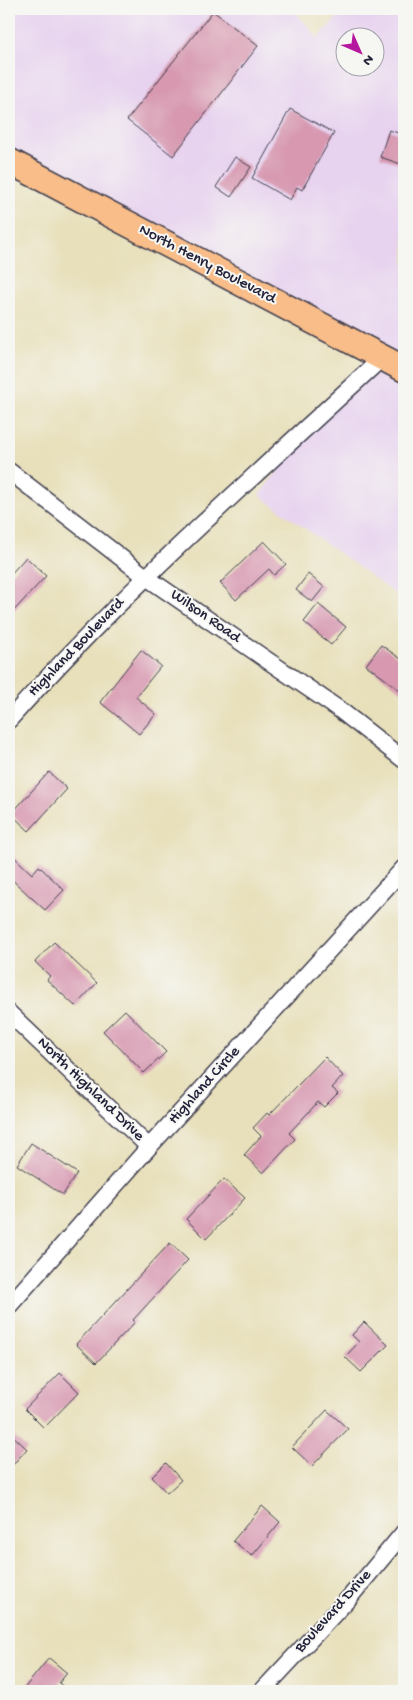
<svg xmlns="http://www.w3.org/2000/svg" width="413" height="1700" font-family="'Gochi Hand',sans-serif">
  <style>
    .built { fill: #e7d2ef; fill-rule: evenodd }
    .building { fill: #d798b0 }
    .lines { fill: none; stroke-linecap: round; stroke-linejoin: round }
    .minor-casing { stroke: #403e4e; stroke-width: 19 }
    .primary-casing { stroke: #403e4e; stroke-width: 28 }
    .minor { stroke: #fff; stroke-width: 16 }
    .primary { stroke: #f8bd88; stroke-width: 25 }
    .labels { text-anchor: middle; dominant-baseline: central; stroke-width: 4; stroke-linejoin: round; paint-order: stroke }
    .street-label { font-size: 16px; fill: #22223b; stroke: #f6f6f2 }
  </style>
  <rect width="100%" height="100%" fill="#f6f6f2"/>
  <filter id="ink" filterUnits="userSpaceOnUse"><feTurbulence type="fractalNoise" baseFrequency=".02" numOctaves="2"/><feDisplacementMap in="SourceGraphic" scale="10" xChannelSelector="R" yChannelSelector="G"/><feConvolveMatrix kernelMatrix="1 2 1 2 8 2 1 2 1" color-interpolation-filters="sRGB"/></filter>
  <filter id="wash" filterUnits="userSpaceOnUse"><feTurbulence type="fractalNoise" baseFrequency=".0096" numOctaves="4" result="noise"/><feDisplacementMap in="SourceGraphic" scale="20" xChannelSelector="R" yChannelSelector="G"/><feGaussianBlur stdDeviation="1.12" result="paint"/><feColorMatrix in="noise" values="0 0 0 0 0 0 0 0 0 0 0 0 0 0 0 0 0 1.4 0 .05"/><feComposite in="paint" operator="in"/></filter>
  <g filter="url(#wash)">
    <rect width="100%" height="100%" fill="#e8e0bb"/>
    <path class="built" d="M9,9H293L318,38L345,9H404V600L259,495L371,352L29,166L9,179ZM346,38H376V68H346Z"/>
    <g id="blocks">
      <path class="building" d="M213,11L258,46L173,156L127,120Z
        M290,109L334,133L302,190L297,187L290,200L252,178Z
        M389,130L404,135V165L380,157Z
        M235,157L251,167L231,197L216,187Z
        M264,541L286,564L274,575L269,569L236,600L220,583Z
        M26,557L46,576L9,616V576Z
        M308,574L324,587L312,602L296,590Z
        M318,604L346,627L331,645L304,622Z
        M381,645L404,661V693L366,665Z
        M141,650L161,666L136,697L156,714L139,734L100,702Z
        M49,772L67,789L29,831L11,814Z
        M9,852L32,874L39,866L64,890L45,910L9,877Z
        M54,942L97,983L75,1006L47,980L50,976L35,962Z
        M125,1010L166,1052L144,1073L103,1031Z
        M325,1057L343,1076L332,1088L338,1093L324,1107L318,1102L289,1133L295,1139L263,1173L244,1155L261,1136L253,1128L267,1113L269,1115Z
        M31,1143L77,1173L63,1195L17,1165Z
        M224,1179L245,1198L206,1239L186,1219Z
        M170,1243L188,1260L133,1320L135,1322L96,1363L76,1344Z
        M364,1322L388,1345L361,1372L345,1357L359,1342L352,1335Z
        M60,1373L79,1392L44,1428L25,1409Z
        M327,1410L348,1429L312,1466L292,1447Z
        M9,1432L27,1449L9,1469Z
        M166,1463L181,1480L167,1493L152,1477Z
        M262,1506L280,1522L252,1556L233,1541Z
        M49,1658L67,1673L59,1683L68,1691H22Z"/>
    </g>
  </g>
  <g filter="url(#ink)">
    <use href="#blocks" fill-opacity="0" stroke="#403e4e" stroke-width="1"/>
    <g class="lines">
      <defs>
        <path id="minor" d="M9,471L146,577L340,710L404,760
          M9,720C124,590 256,475 383,357
          M9,1013L149,1147
          M9,1306L149,1147L404,868
          M262,1691L349,1598L404,1532"/>
        <path id="primary" d="M9,161L404,369"/>
      </defs>
      <use href="#minor" class="minor-casing"/>
      <use href="#primary" class="primary-casing"/>
      <use href="#minor" class="minor"/>
      <use href="#primary" class="primary"/>
    </g>
  </g>
  <g class="labels">
    <g class="street-label">
      <text transform="translate(207 265) rotate(28)">North Henry Boulevard</text>
      <text transform="translate(205 617) rotate(35)">Wilson Road</text>
      <text transform="translate(77 648) rotate(-46)">Highland Boulevard</text>
      <text transform="translate(205 1086) rotate(-48)">Highland Circle</text>
      <text transform="translate(90 1090) rotate(44)">North Highland Drive</text>
      <text transform="translate(334 1612) rotate(-48)">Boulevard Drive</text>
    </g>
  </g>
  <rect width="413" height="1700" fill="none" stroke="#f6f6f2" stroke-width="30"/>
  <g transform="translate(360 52) rotate(135)"><circle r="24" fill="#f6f6f2" stroke="#a1a1a9"/>
  <path d="M0-4L9 19L0 12L-9 19Z" fill="#b5179e"/>
  <text y="-8" font-size="14" font-weight="bold" text-anchor="middle" fill="#22223b">N</text>
  </g>
</svg>
